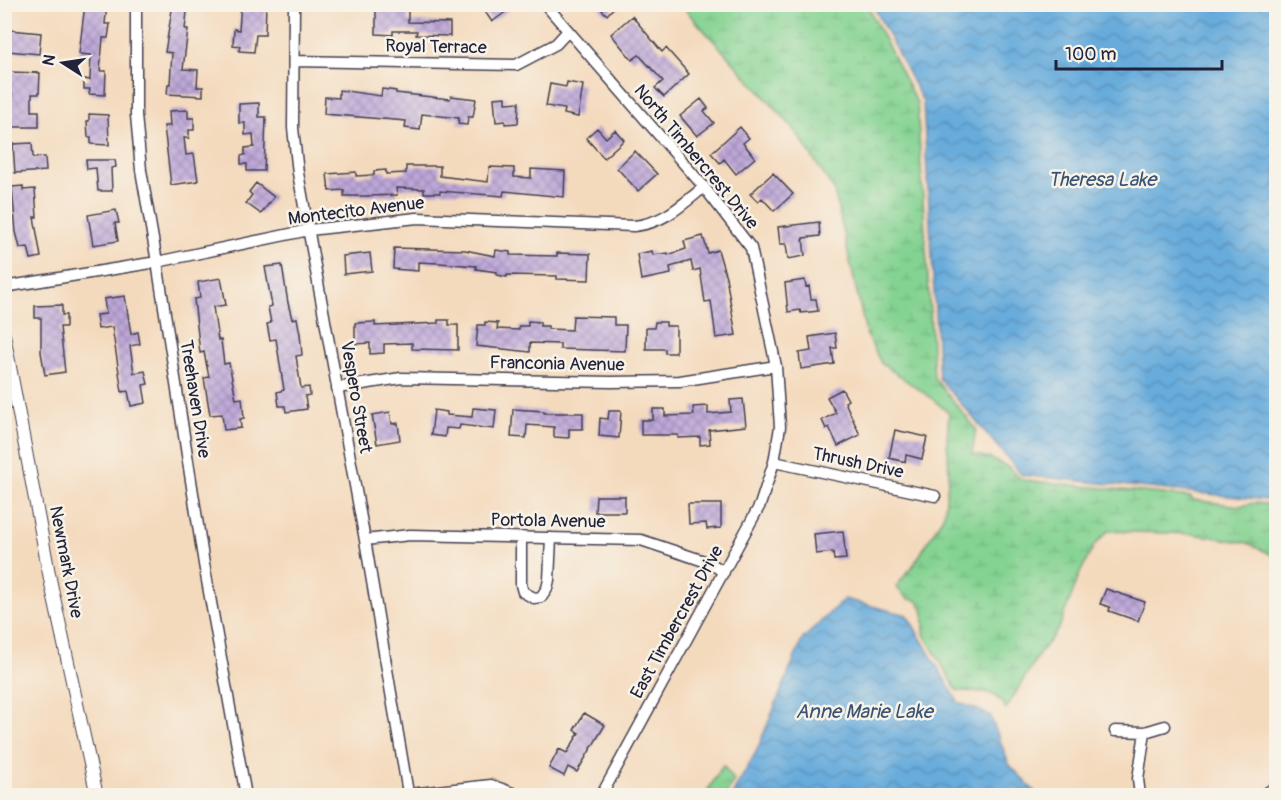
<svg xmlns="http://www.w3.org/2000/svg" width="1281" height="800" font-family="Pangolin,sans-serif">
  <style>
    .wetland { fill: url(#wetland-marsh); stroke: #537a66; stroke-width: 1.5 }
    .water { fill: url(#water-waves); stroke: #44678c; stroke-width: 1.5 }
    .building { fill: url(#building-cross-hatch) }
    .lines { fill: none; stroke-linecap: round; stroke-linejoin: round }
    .minor-casing { stroke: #423e4e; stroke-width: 13 }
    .tertiary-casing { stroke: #423e4e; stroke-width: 14 }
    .minor { stroke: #fff; stroke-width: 10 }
    .tertiary { stroke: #fff; stroke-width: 12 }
    .labels { text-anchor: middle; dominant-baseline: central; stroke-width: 5; stroke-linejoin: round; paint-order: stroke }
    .street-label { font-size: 18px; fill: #22223b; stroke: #f7f3e8 }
    .water-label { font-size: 20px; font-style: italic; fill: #3a5273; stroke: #f7f3e8 }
  </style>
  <defs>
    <pattern id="wetland-marsh" width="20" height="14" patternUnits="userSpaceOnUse" patternTransform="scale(1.5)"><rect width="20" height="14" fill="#84d392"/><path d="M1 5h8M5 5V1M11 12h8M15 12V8" fill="none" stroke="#72b57f"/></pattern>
    <pattern id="water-waves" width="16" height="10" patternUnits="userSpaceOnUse" patternTransform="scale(1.5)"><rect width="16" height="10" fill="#67acdc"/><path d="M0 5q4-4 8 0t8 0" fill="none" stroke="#548cb4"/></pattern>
    <pattern id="building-cross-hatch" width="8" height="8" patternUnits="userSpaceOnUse" patternTransform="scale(1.5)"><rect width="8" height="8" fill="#bea7d9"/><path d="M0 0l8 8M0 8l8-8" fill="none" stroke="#9a88b1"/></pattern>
  </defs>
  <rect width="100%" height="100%" fill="#f7f3e8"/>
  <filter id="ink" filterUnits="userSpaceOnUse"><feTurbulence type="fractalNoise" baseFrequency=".0167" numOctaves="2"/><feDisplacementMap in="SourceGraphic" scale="12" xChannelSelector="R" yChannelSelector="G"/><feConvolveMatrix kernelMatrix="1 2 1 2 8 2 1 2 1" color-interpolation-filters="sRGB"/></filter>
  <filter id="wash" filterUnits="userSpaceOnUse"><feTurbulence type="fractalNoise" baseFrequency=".008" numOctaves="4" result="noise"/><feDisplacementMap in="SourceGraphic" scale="24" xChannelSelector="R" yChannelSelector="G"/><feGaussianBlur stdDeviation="1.35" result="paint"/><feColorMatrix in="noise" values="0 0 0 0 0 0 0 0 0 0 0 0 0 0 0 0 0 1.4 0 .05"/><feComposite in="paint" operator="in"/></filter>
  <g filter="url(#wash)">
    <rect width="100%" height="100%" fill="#f4dabd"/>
    <path class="wetland" d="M681,5H867L917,103L934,378L976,429L972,454L989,458L1008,467L1022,480L1191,497L1193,500L1240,506L1255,503L1276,505V557L1248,543L1193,534L1108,531L1094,546L1080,573L1059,628L1037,657L1006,709C994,687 979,692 957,691L924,634V612L917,600L908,599L896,587L915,563L944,515L949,473L947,439L949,413L931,398L881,363L866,333L834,190L794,129Z
      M723,765L734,780L726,795H705Z"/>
    <path class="water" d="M873,5H1276V501L1022,475L939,378L923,102Z
      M844,599L907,615L958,702L990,715L1009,764L1038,795H732L757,750L802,640Z"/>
    <g id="blocks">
      <path class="building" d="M85,4H107L105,24H110L108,38H103L100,71H106L105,95L89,94L90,89H84V79L90,80L91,55L79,54Z
        M173,4H188L185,29H188L183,69L198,70L197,87H203V96L167,94L168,84H170L172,53L165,52Z
        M241,4H266L265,35H256L254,52L239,51L240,46L233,45L234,29L239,30Z
        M480,4H516L492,22Z
        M596,4H617L607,15Z
        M376,9H408V22L450,23V36L416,35L417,31H393V35L376,34Z
        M632,16L662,52L666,48L689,74L664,97L655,88L663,81L639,55L632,60L611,34Z
        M10,30L41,33L39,54L8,51Z
        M9,72L40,73L39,94H32V111H39V127H6V117H12V93H8Z
        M567,82L583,85L578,117L564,114L565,109L546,106L550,84L566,87Z
        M382,89L396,91V93L450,99L451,96L476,99L473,117H468L467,125L458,124L459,118L422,114L420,130L405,128L406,121L324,114L325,97L339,98V90L381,96Z
        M506,97V103L519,102L518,123L505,124V121L496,122L494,98Z
        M701,99L708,108L704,111L714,123L697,136L680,116Z
        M259,103V117H266L264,171H247V164H241V156L245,155V148L254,147L253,134L245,135V123H239V104Z
        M188,110V118H194V130H189V138H184L186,155L194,154L198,181L171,185L164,126H170L169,111Z
        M89,114L108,115L109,145L91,144V137H88L87,121H89Z
        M740,127L749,138L743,143L755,158L736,174L724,159L720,163L711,153Z
        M597,128L606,138L615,130L624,140L604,158L586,138Z
        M32,143L33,158L45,157L46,171L15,173L13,144Z
        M635,151L657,174L638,191L617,168Z
        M86,160H115L116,167L111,168L112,191H98L96,168L87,169Z
        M406,166H440V176L488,182L489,167L514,168V177L531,178V169L565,171L564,197L504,191L503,196L440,191V193H424V189L396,188L397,195L368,196H344V190L329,191L327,174L356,172V176L374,175V171L386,170V174L406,173Z
        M773,173L793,194L774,211L762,198L758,202L750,194Z
        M256,183L274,197L261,214L246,203L252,195L249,192Z
        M23,186V190L35,189L37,217H34L41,257L31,259L28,247L20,248L16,232L12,187Z
        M116,210L119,223H115L118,241L93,245L88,215Z
        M819,222L820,236L803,238L805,256L788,259L786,244H780L778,227Z
        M703,236L708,253L718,250L726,277L736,335L716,338L711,301L705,302L700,269L693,271L691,261L670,267L671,274L641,280L637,254L652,251L653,255L668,253V255L686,249L684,241Z
        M394,248L465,250L495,256L496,250L510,252V255L557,256V253L590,254L589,280L557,279V276L507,275V277L497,275V272L476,269V266L439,263L418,262V271L393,269Z
        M370,253L372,271L344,274L343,256Z
        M282,265L288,303L292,319L297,318L300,334L302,355L296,356L301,388L309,387L310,395L305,396L307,409L286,412L285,406H279L277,392L284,390L276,339L270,340L267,324L271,323L268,307L272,306L265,267Z
        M221,278L226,305L213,307L218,340H221L224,364L229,363L236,399L242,398L244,418L240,419L241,428L224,430L222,414L210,415L204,378L209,377L204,352L200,353L194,299L200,298L198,282Z
        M805,280L806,287L809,286L811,299H816L818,311L801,313L800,310L788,312L785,283Z
        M125,296L131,334L138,332L140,344L130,346L134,373L145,371L148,384L143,385L146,403L131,406L128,391L122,392L112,327L98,329L96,315L106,314L104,299Z
        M62,305V315H66V327H60L65,372L45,375L41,352V318H35V306Z
        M573,316L614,317V325H626L625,351L560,349V344L530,343V352L476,346L478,325H485V322L498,323L497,329L519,330V326H528V321L540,322V326H548V329L572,330Z
        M438,320H449V325H458V350L412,349V343L384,344V353L370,354V343L355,344V323L375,322V326L438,323Z
        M655,322H666V326H676V353H665V349H646V328H654Z
        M835,333L837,348H832L834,364L801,369L799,353L811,351L809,337Z
        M842,389L848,400L845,402L860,435L838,446L829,427L826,429L822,420L836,413L827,397Z
        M743,399L746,426L709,430L710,444L700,445V437L678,438V435H641V420H653V409H665V416L694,415L693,407L708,406V414L731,412L730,400Z
        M473,408L496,410L494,429L460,425L459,429L446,428L445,437L431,435L434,410L447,412V415L472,417Z
        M513,409L544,411V413H583V429H569V438L554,437V427L527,425L526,438L511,437Z
        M609,411H621L619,438L599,436L600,418L608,419Z
        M390,412L392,424L398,423L400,440L377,444L372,415Z
        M895,430L927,437L922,459L906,455L905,462L889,458Z
        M596,496H625V512H595Z
        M688,504H721V528L707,529L706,523L689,524Z
        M843,531L846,559L834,560L833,552L816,554L814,534Z
        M1106,589L1145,602L1138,621L1109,611L1110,607L1100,604Z
        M584,713L605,725L577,772L568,767L564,776L549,768L559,749L567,753L579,733L574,730Z"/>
    </g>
  </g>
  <g filter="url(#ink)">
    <use href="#blocks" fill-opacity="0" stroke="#423e4e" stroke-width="1.5"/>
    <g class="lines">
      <defs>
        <path id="minor" d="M136,4V115L141,170L157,262L204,564L246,796
          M294,4L293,128L298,173L365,540L408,793
          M545,4L704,187L751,248L776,366L780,427L774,462L760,505L601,796
          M294,61L516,65L556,44L567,32
          M4,287L157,262L309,230L417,218L634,226C664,223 682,205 704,187
          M337,388L401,378L611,382L680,381L776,366
          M774,462L935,496
          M521,537V585L523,592L534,598L541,597L547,588L549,580L551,538
          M365,540L410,535L641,540L710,563L724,572
          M1115,731L1145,732L1165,726
          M392,796L491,785L521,796
          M1140,796L1138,779L1145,732
          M1262,796L1276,787"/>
        <path id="tertiary" d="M4,335L51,584L97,796"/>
      </defs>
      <use href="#minor" class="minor-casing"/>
      <use href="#tertiary" class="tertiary-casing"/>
      <use href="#minor" class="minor"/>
      <use href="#tertiary" class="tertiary"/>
    </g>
  </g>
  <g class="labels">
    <g class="street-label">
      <text transform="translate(436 47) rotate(1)">Royal Terrace</text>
      <text transform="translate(696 157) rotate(50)">North Timbercrest Drive</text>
      <text transform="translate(356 211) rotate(-7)">Montecito Avenue</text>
      <text transform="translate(557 364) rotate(1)">Franconia Avenue</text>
      <text transform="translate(356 397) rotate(80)">Vespero Street</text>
      <text transform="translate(195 399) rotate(81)">Treehaven Drive</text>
      <text transform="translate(858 463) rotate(12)">Thrush Drive</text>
      <text transform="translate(548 521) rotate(1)">Portola Avenue</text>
      <text transform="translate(66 562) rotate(79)">Newmark Drive</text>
      <text transform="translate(677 622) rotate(-61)">East Timbercrest Drive</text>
    </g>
    <g class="water-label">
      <text x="1102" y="179">Theresa Lake</text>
      <text x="864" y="711">Anne Marie Lake</text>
    </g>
  </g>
  <rect width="1281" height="800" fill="none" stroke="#f7f3e8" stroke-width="24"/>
  <g transform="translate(63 63) rotate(282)" stroke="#f7f3e8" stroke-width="4.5" paint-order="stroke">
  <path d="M0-4.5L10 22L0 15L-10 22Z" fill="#22223b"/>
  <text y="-9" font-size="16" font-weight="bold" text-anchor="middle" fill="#22223b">N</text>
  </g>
  <path d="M1056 60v9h166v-9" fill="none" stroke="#22223b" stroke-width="3"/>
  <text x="1065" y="60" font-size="18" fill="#22223b" stroke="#f7f3e8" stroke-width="4.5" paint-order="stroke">100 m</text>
</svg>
